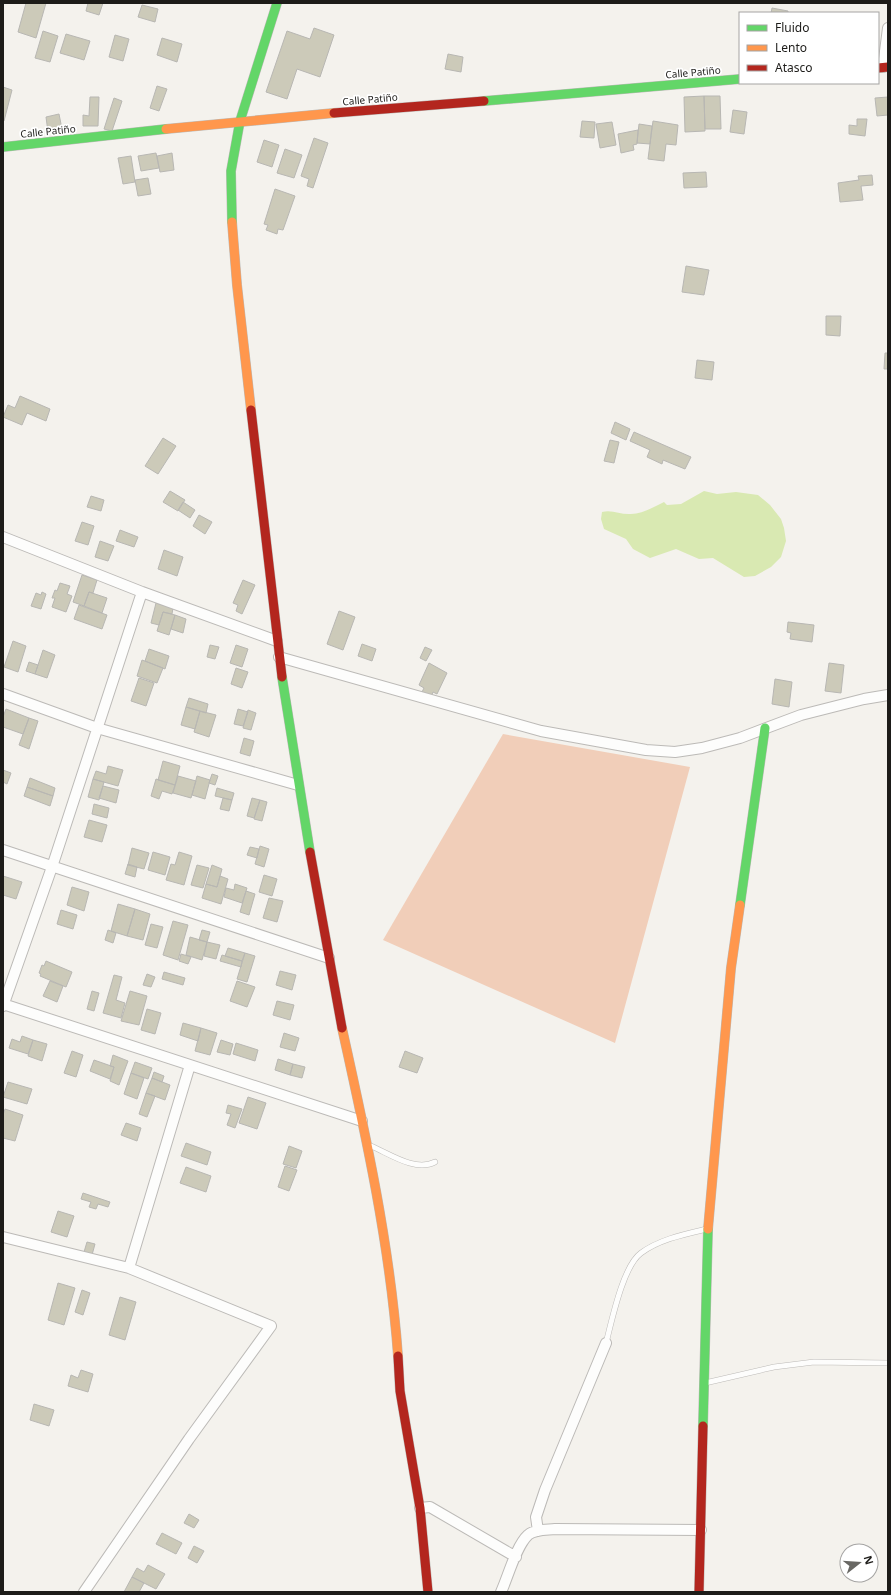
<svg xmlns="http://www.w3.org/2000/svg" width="891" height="1595" font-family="'Noto Sans',sans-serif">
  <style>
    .green { fill: #f1ceb9 }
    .water { fill: #d9e9b2 }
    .building { fill: #cccab9; stroke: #b8b7b3 }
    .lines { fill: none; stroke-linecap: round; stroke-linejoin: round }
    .lane-casing { stroke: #bcbab7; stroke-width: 6 }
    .street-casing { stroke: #bcbab7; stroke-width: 12 }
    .fast-casing { stroke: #bcbab7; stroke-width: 10 }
    .slow-casing { stroke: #bcbab7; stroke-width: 10 }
    .jam-casing { stroke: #bcbab7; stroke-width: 10 }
    .lane { stroke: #fdfdfc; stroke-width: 5 }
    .street { stroke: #fdfdfc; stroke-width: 10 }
    .fast { stroke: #63d668; stroke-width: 9 }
    .slow { stroke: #ff974d; stroke-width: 9 }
    .jam { stroke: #b3261e; stroke-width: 9 }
    .labels { text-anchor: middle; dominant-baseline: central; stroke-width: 3.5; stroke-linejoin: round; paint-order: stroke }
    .street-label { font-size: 10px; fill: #1d1c19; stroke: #fff }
  </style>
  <rect width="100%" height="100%" fill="#f4f2ed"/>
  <path class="green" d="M503,734L690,767L615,1043L383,940Z"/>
  <path class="water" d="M704,491L717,494L736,492L758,495L770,505L781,519L784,528L786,541L781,557L771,567L755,576L744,577L713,558L699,559L676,549L650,558L633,549L626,539L604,529L601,519L602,512C612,509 621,515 631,514C642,514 654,507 664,502L667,505L681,504Z"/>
  <path class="building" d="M26,3H46L36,38L18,32Z
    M88,3H103L99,15L86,11Z
    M142,5L158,9L155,22L138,17Z
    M772,8L788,11V13H771Z
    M314,28L334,35L320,77L297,69L287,99L266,92L287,31L310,39Z
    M43,31L58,36L50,62L35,58Z
    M66,34L90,41L84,60L60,53Z
    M115,35L129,39L123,61L109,57Z
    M162,38L182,44L177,62L157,55Z
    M448,54L463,57L461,72L445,69Z
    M157,86L167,89L159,111L150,108Z
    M3,87L12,90L4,121L3,120Z
    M704,96L705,131L685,132L684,97Z
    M704,96H720L721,129H705Z
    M90,97H99L98,126H83V115L89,116Z
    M888,97V115L877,116L875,98Z
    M114,98L122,101L112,131L104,129Z
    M733,110L747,112L744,134L730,132Z
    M59,114L62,129L48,132L46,117Z
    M857,119H867L865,136L849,134V125L857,126Z
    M582,121L595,122L594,138L580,137Z
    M653,121L678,125L676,145L666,144L664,161L648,159Z
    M612,122L616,145L600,148L596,124Z
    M639,124L652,126L650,144L637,143Z
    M638,130L637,144L633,145L634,150L621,153L618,134Z
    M314,138L328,143L313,188L307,186L309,179L301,176Z
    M264,140L279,145L272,167L257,162Z
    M285,149L302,155L294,178L277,173Z
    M156,153L159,168L141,171L138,156Z
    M172,153L174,170L160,172L157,156Z
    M131,156L135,182L123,184L118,158Z
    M706,172L707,187L684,188L683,173Z
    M872,175L873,185L861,186L863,200L840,202L838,183L859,180L858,176Z
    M148,178L151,194L138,196L135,180Z
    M275,189L295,196L283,230L278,229L277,234L266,230L268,225L264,224Z
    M686,266L709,270L704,295L682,292Z
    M826,316H841L840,336L826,335Z
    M885,353H888V369H884Z
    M697,360L714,362L712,380L695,378Z
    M20,396L50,409L46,421L27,413L22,425L3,417L8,405L15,408Z
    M615,422L630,429L626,440L611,433Z
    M634,432L691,457L685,469L663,460L662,464L647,457L650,450L630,441Z
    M163,438L176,446L158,474L145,466Z
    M610,440L619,442L614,463L604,461Z
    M170,491L185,500L178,511L163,502Z
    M91,496L104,500L101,511L87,507Z
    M183,502L195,510L190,518L178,510Z
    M199,515L212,522L205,534L193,526Z
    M82,522L94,526L88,545L75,541Z
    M120,530L138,537L134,547L116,541Z
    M100,541L114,546L108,561L95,557Z
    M164,550L183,557L177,576L158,569Z
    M82,575L97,580L93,593L89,592L84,606L73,602Z
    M243,580L255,585L242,614L236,611L238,605L233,603Z
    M60,583L70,586L67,594L72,596L66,612L52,607L55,598H52L55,590L57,591Z
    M42,592L46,594L41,609L31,606L36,593L41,595Z
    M89,592L107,598L102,613L84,606Z
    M156,603L173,608L172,614L163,612L159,625L151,623Z
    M79,605L107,615L102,629L74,619Z
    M339,611L355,617L343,650L327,644Z
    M163,612L175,615L169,635L157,631Z
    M175,615L186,619L183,633L171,629Z
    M788,622L814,625L812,642L790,639L791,633L787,632Z
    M13,641L26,646L18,672L4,667Z
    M362,644L376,649L372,661L358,656Z
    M210,645L219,647L215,659L207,657Z
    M236,645L248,649L242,667L230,663Z
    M425,647L432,650L426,661L420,658Z
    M149,649L169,656L165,669L145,661Z
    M43,650L55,655L47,678L35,674Z
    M142,660L163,668L157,683L137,676Z
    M29,662L38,665L35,674L26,671Z
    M429,663L447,673L437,694L433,692L431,697L422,692L424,688L419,685Z
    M829,663L844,665L841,693L825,691Z
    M236,668L248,672L242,688L231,684Z
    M139,678L154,683L146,706L131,701Z
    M775,679L792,682L789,707L772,704Z
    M189,698L208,704L206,713L186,707Z
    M186,707L200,711L195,729L181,725Z
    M6,709L29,718L23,734L3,727V717Z
    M238,709L248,712L243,726L234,724Z
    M248,710L256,713L251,730L243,728Z
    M200,711L216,715L209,737L194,732Z
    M29,718L38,721L29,749L19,745Z
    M244,738L254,741L250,756L240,753Z
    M163,761L180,766L175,785L158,780Z
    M108,766L123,770L118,786L93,779L96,771L106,774Z
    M3,770L11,773L7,784L3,782Z
    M212,774L218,776L215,785L209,783Z
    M178,776L196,781L191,798L173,793Z
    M197,776L210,780L205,799L192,795Z
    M30,778L55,788L53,796L27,787Z
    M93,779L104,782L99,800L88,797Z
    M156,779L175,785L172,794L162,791L159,799L151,796Z
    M103,786L119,790L116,803L99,798Z
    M27,787L53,796L50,806L24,796Z
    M217,788L234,793L232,800L215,796Z
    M223,798L232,800L229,811L220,809Z
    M252,798L260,800L254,818L247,816Z
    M260,800L267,802L262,821L254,819Z
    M94,804L109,808L107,818L92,814Z
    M89,820L107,825L102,842L84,837Z
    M260,846L269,849L264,867L255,864Z
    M250,847L259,849L257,858L247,855Z
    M132,848L149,853L144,869L128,865Z
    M153,852L170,857L165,875L148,870Z
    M179,852L192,856L184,885L166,880L171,864L175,865Z
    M128,864L137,867L135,877L125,874Z
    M197,865L209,868L203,888L191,885Z
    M212,865L222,869L217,887L206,884Z
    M264,875L277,879L272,896L259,892Z
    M3,876L22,882L16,899L3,895Z
    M220,876L228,879L221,904L202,898L206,884L217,887Z
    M235,884L247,888L242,903L224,897L226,888L234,890Z
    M72,887L89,892L84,911L67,905Z
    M246,891L255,894L249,915L240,912Z
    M269,898L283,901L277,922L263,918Z
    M118,904L135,909L127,936L111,931Z
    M135,909L150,914L143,940L127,936Z
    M61,910L77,915L73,929L57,924Z
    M173,921L188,925L178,960L163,955Z
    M151,924L163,927L157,948L145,945Z
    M108,930L116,933L113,943L105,940Z
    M202,930L210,932L207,942L199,940Z
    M190,937L207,942L202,960L186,955Z
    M207,942L220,945L216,959L204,956Z
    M228,948L245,953L242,961L225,956Z
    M245,953L255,956L247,982L237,979Z
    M181,954L191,957L188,964L179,961Z
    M222,955L242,961L241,967L220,961Z
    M46,961L72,972L66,987L40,976L41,974L39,973L42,965L44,966Z
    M280,971L296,975L292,990L276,985Z
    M164,972L185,978L183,985L162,979Z
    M147,974L155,977L151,987L143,985Z
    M114,975L122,977L116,1000L125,1003L121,1018L103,1013Z
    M50,981L63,986L57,1002L43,996Z
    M237,981L255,987L247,1007L230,1001Z
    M92,991L99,993L94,1011L87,1009Z
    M130,991L147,996L139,1025L121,1021Z
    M277,1001L294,1005L290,1020L273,1015Z
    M147,1009L161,1013L155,1034L141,1030Z
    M183,1023L201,1028L198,1041L180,1035Z
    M201,1028L217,1033L210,1055L195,1051Z
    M284,1033L299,1038L295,1051L280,1047Z
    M22,1036L33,1040L28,1054L9,1048L12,1039L20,1042Z
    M33,1040L47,1044L42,1061L28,1056Z
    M221,1040L233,1044L230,1055L217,1052Z
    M236,1043L258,1050L255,1061L233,1054Z
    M72,1051L83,1055L76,1077L64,1073Z
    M405,1051L423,1058L417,1073L399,1067Z
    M113,1055L128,1061L119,1085L110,1081L114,1067L110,1066Z
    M278,1059L293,1064L290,1075L275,1070Z
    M94,1060L114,1067L110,1079L90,1071Z
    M135,1062L152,1068L148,1079L131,1073Z
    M293,1064L305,1067L302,1078L290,1075Z
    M154,1072L164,1076L162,1082L152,1078Z
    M131,1073L144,1078L137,1099L124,1094Z
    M152,1078L170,1085L165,1100L146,1093Z
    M8,1082L32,1089L27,1104L3,1097Z
    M146,1093L155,1096L147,1117L139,1114Z
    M248,1097L266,1103L257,1129L239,1123Z
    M228,1105L242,1109L235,1128L227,1125L231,1114L226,1113Z
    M5,1109L23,1115L15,1141L3,1138V1115Z
    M126,1123L141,1128L137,1141L121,1135Z
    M186,1143L211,1152L207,1165L181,1156Z
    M289,1146L302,1151L296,1168L283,1164Z
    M285,1166L297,1170L289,1191L278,1187Z
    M186,1167L211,1176L206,1192L180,1183Z
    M83,1193L110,1202L108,1207L98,1204L96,1209L89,1207L91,1202L81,1199Z
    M58,1211L74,1216L67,1237L51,1232Z
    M87,1242L95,1244L92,1255L84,1252Z
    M58,1283L75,1288L64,1325L48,1320Z
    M82,1290L90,1293L83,1315L75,1312Z
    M120,1297L136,1302L125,1340L109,1335Z
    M81,1370L93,1374L88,1392L68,1386L71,1375L78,1378Z
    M34,1404L54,1410L49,1426L30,1420Z
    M189,1514L199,1520L194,1528L184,1523Z
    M162,1533L182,1543L176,1554L156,1544Z
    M194,1546L204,1551L197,1563L188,1558Z
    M148,1565L165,1574L156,1589L132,1577L137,1568L144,1572Z
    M132,1577L144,1583L139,1592H124Z"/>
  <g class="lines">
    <defs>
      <path id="lane" d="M371,1146C390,1154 415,1172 435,1162
        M606,1343C612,1320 623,1266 641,1253C660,1239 686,1234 707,1229
        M705,1383L774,1367L814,1362L888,1363"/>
      <path id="street" d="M883,67L888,28
        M3,537L142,592L277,641
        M279,657L541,731L646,750L675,752L702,748L740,738L801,715L864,699L888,695
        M3,694L97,728L298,785
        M3,850L329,958
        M3,1004L362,1121
        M3,1006L52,867L142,592
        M3,1237L129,1268L271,1326L189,1439L84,1592
        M129,1268L190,1065
        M420,1508L430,1507L516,1557
        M538,1531L536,1517L545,1490L606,1343
        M501,1592C508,1577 516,1546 528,1535C535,1529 547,1530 555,1529L701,1530"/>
      <path id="fast" d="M484,101L740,79
        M3,147L166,129
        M232,222L231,171L240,121L277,3
        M282,677L310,852
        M740,905L765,728
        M703,1426L708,1229"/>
      <path id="slow" d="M166,129L334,113
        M232,222L237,285L251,410
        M342,1028C366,1136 390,1245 398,1356
        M708,1229L731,968L740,905"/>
      <path id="jam" d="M878,68L888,67
        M334,113L484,101
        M251,410L282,677
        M310,852L342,1028
        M398,1356L400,1391L420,1508L428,1592
        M699,1592L703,1426"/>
    </defs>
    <use href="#lane" class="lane-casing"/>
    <use href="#street" class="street-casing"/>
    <use href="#fast" class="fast-casing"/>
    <use href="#slow" class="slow-casing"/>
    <use href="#jam" class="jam-casing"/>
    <use href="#lane" class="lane"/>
    <use href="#street" class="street"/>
    <use href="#fast" class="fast"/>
    <use href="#slow" class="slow"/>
    <use href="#jam" class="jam"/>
  </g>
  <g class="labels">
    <g class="street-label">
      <text transform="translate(693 72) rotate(-5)">Calle Patiño</text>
      <text transform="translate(370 99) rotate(-5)">Calle Patiño</text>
      <text transform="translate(48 131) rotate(-6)">Calle Patiño</text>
    </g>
  </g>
  <rect width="891" height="1595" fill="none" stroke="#1d1c19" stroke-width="8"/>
  <rect x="739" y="12" width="140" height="72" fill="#ffffff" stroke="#a5a4a3"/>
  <rect x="747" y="25" width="20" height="6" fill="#63d668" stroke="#a5a4a3"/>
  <text x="775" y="32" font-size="12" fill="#1d1c19">Fluido</text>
  <rect x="747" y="45" width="20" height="6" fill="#ff974d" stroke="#a5a4a3"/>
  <text x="775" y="52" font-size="12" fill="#1d1c19">Lento</text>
  <rect x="747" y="65" width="20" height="6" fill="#b3261e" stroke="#a5a4a3"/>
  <text x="775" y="72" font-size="12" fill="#1d1c19">Atasco</text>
  <g transform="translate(859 1563) rotate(73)"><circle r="19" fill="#ffffff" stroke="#a5a4a3"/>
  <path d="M0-3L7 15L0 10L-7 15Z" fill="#686763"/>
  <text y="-6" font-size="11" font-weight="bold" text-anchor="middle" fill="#1d1c19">N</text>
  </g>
</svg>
